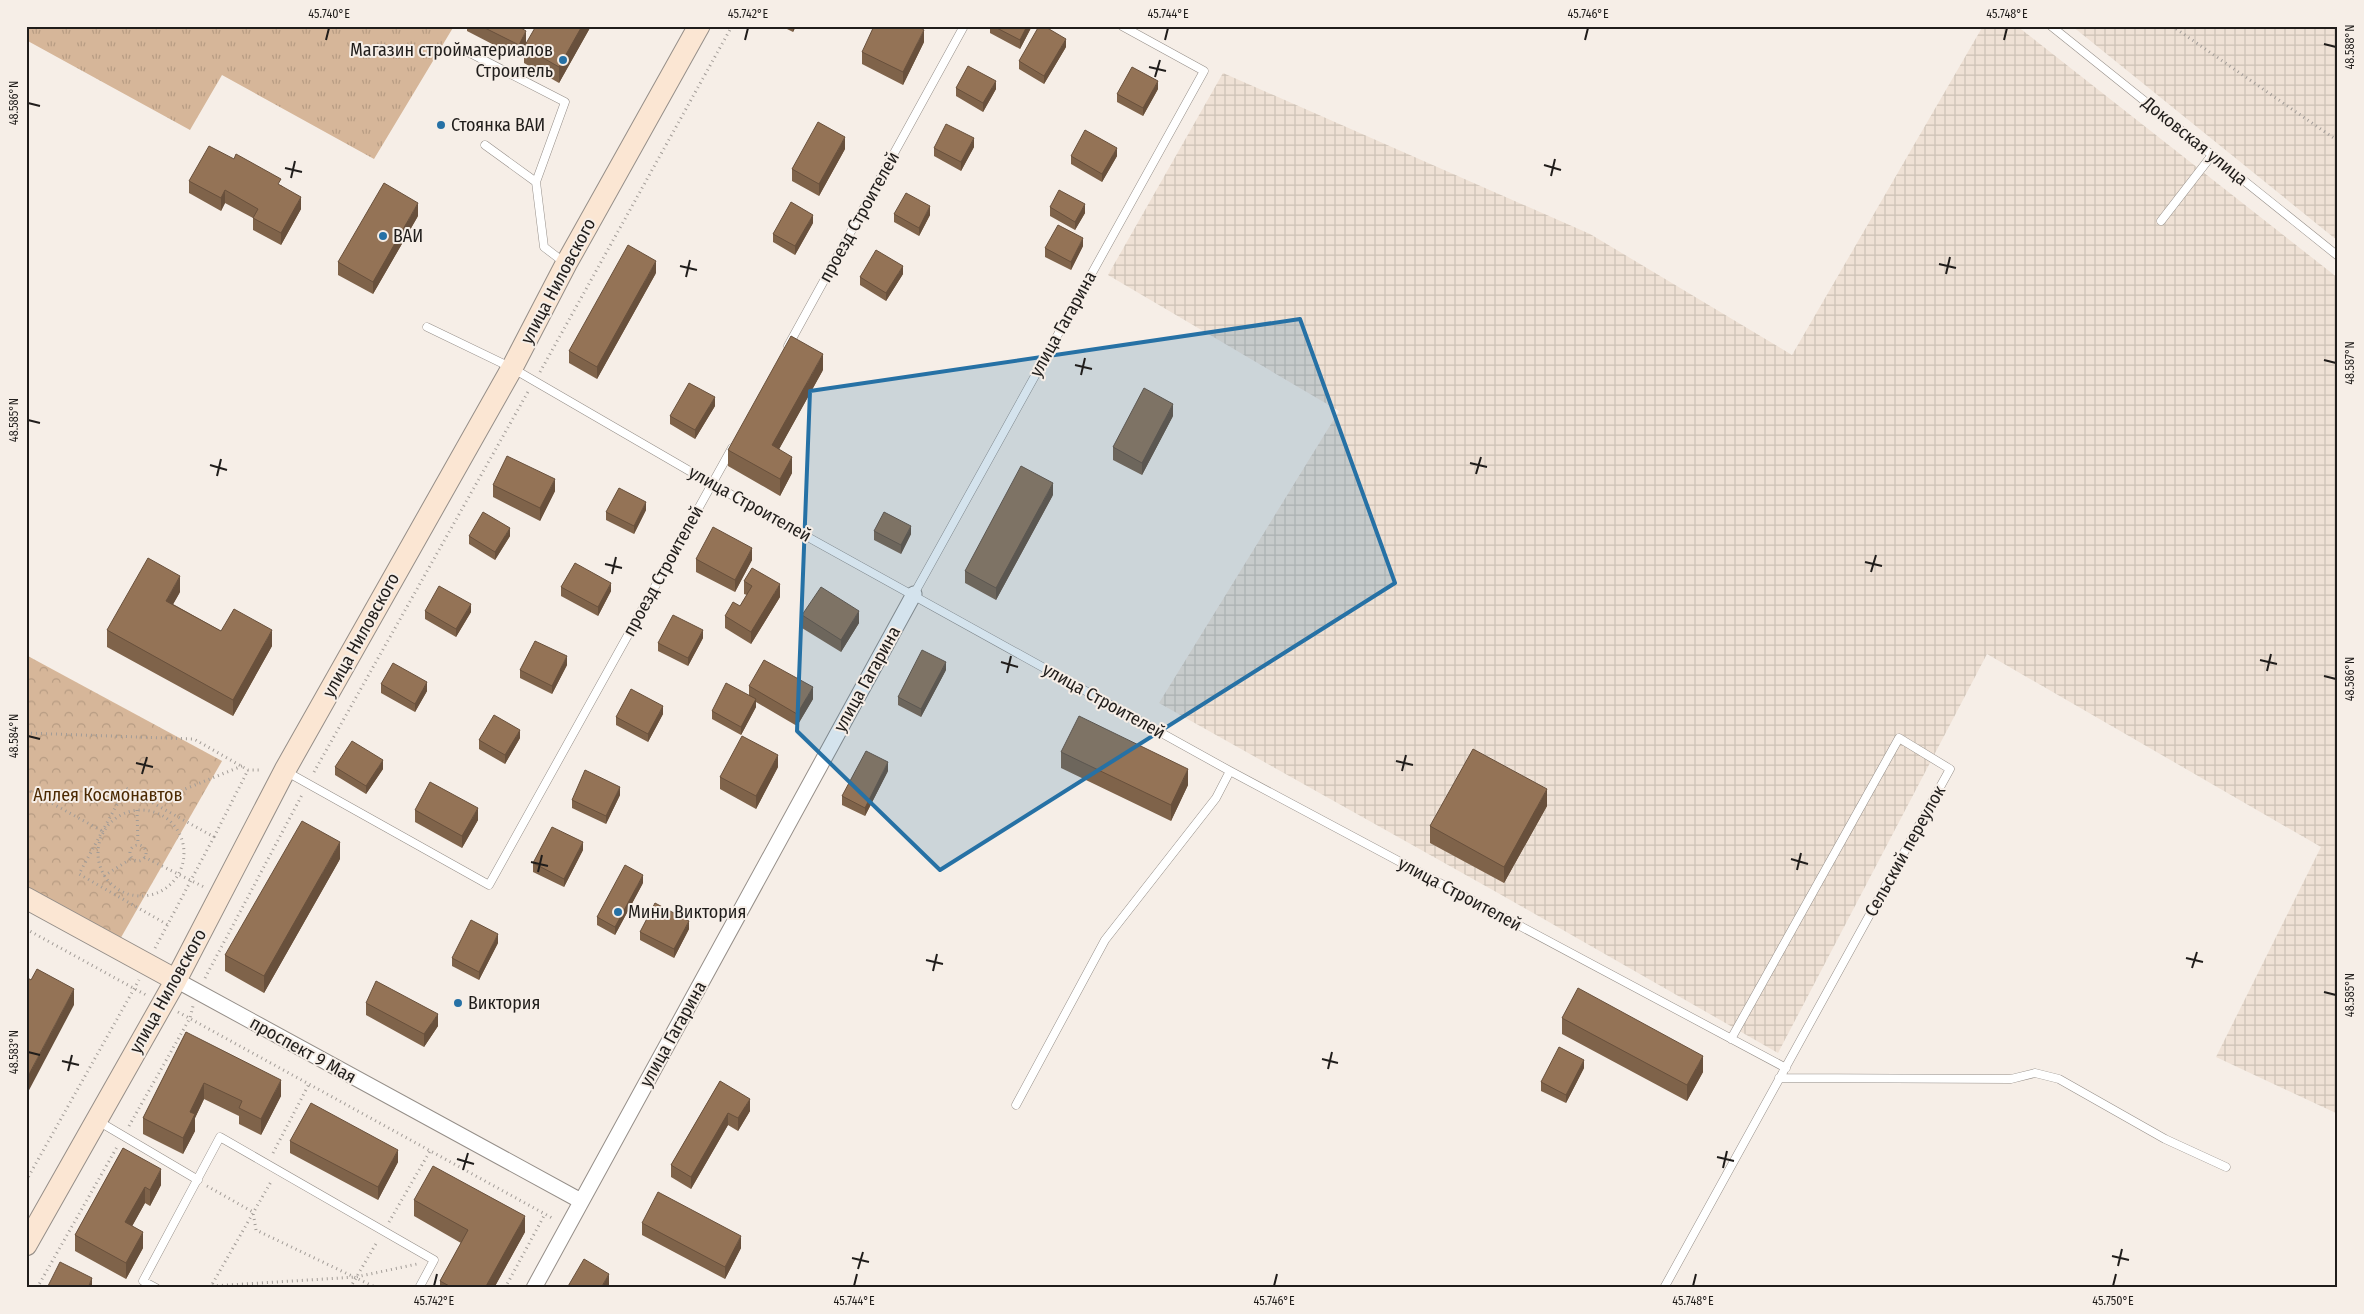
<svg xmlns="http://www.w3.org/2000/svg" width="2364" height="1314" font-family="'Fira Sans Condensed',sans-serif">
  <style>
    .industrial { fill: url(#industrial-grid) }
    .grass { fill: url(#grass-tufts) }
    .forest { fill: url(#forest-crowns) }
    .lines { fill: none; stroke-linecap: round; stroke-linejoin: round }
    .lane-casing { stroke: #958e88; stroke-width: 9 }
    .street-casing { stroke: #958e88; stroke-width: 17 }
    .secondary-casing { stroke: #958e88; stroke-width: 23 }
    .path { stroke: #a29c97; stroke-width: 3; stroke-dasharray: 1 4; stroke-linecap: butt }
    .lane { stroke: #fff; stroke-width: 8 }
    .street { stroke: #fff; stroke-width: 15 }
    .secondary { stroke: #fbe6d3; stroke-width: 21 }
    .wall { fill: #7f634a }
    .shaded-wall { fill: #68503c }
    .building { fill: #947356; stroke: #68503c }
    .marked { fill: #2671a5; fill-opacity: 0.2; stroke: #2671a5; stroke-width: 4; stroke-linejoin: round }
    .ticks { fill: none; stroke: #201d1b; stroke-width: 2 }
    .poi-dot { fill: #2671a5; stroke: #f6eee7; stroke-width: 2 }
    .labels { text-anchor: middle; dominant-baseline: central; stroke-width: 4; stroke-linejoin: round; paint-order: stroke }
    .poi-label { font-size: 18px; fill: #201d1b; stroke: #f6eee7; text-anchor: start }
    .street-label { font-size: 18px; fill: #201d1b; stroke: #f6eee7 }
    .park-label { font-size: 18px; fill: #4b2902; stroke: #f6eee7 }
    .neatline { fill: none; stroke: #201d1b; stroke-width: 2 }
    .ticks-label { font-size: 12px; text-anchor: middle; fill: #201d1b }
  </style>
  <defs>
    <pattern id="industrial-grid" width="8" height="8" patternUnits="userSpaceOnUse" patternTransform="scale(1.25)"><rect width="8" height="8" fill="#efe1d5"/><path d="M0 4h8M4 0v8" fill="none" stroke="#cdc1b6"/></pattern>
    <pattern id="grass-tufts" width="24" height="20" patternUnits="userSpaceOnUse" patternTransform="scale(1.25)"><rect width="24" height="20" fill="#d6b699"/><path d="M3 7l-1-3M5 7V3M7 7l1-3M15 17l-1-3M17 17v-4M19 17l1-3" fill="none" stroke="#b79c83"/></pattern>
    <pattern id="forest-crowns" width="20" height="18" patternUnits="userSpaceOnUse" patternTransform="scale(1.25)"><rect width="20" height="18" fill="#d6b699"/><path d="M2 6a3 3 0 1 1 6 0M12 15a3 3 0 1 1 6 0" fill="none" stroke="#b79c83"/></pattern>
  </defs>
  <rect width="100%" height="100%" fill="#f6eee7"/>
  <path class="industrial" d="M1983,26H2017L2338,278V1114L2216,1057L2321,847L1987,654L1778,1053L1498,893L1159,703L1339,411L1108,275L1223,73L1590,234L1792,355Z
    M2072,26H2338V241Z"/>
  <path class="grass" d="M26,26H454L374,159L222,75L190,130L26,40Z"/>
  <path class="forest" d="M26,655L222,761L119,941L26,889Z"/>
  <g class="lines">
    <defs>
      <path id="lane" d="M2051,26L2338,256
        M466,51L565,102L536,182L544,247L565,263
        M485,145L536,182
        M2161,221L2212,155
        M427,327L512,368L712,484L1230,771L1786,1068
        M788,346L964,26
        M914,594L1204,71L1122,26
        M287,772L489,885L732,448
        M1779,1078L2011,1079L2035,1073L2059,1079L2165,1139L2226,1167
        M1016,1105L1105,940L1216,798L1230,771
        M98,1121L198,1180
        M156,1288L143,1281L220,1137L434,1260L419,1288
        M1664,1288L1950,769L1899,738L1731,1039"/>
      <path id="street" d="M176,980L581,1201
        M534,1288L914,594"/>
      <path id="secondary" d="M26,898L176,980
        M26,1245L176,980L285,770L512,368L566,264L699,26"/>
    </defs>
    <use href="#lane" class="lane-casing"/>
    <use href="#street" class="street-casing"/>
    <use href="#secondary" class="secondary-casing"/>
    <path class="path" d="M2172,26L2338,141
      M540,372L732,26
      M26,733L194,739L248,770H262
      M314,772L529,390
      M26,789L104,832
      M153,802L242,766
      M137,810L138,845
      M98 853a43 43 0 1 1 86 0a43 43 0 1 1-86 0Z
      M214,837L248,770
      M130 853a8 8 0 1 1 16 0a8 8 0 1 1-16 0Z
      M144,857L204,887
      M104,876L132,858
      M26,929L146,995
      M155,948C175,911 194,874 214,837L126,788L79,874L168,925
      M205,978L303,793
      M178,1012L554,1219
      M129,1126L190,1018L193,1006
      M273,1153L309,1084
      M26,1181L139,980
      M207,1186L253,1212L256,1230L377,1288
      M389,1222L430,1151
      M212,1286L356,1277L417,1264
      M37,1288L117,1147
      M210,1288L272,1180
      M350,1288L377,1242
      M505,1288L545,1214"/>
    <use href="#lane" class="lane"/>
    <use href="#street" class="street"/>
    <use href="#secondary" class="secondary"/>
  </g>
  <path class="wall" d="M467,26H518L526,43L591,26L559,83L524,63V48L519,58L467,31Z
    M781,26H796L793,32Z
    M990,26H1032L1020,49L990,33Z
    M924,42L903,85L862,64V52Z
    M1066,47L1044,84L1019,69V61Z
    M956,88L996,89L983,112L956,96Z
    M1158,89L1143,116L1117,102V94Z
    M974,147L961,171L934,156V148Z
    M845,149L819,196L792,181V169Z
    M1071,156H1117L1102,182L1071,164Z
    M189,181L281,185L301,209L281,245L253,230V218L225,203L221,211L189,193Z
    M1050,207L1085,213L1075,230L1050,216Z
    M894,214L930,215L919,236L894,222Z
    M418,216L373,294L338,275V262Z
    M813,223L795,255L773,242V234Z
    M1083,246L1071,270L1045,257V248Z
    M656,273L597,379L569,363V351Z
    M903,274L886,301L860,285V277Z
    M823,370L779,449L792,473L780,496L728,466V450Z
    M715,406L695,439L670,424V416Z
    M1173,416L1142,475L1113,460V447Z
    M493,485L555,491L540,521L493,497Z
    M1053,495L996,600L965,583V571Z
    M646,510L634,534L606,520V512Z
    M874,531L911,534L901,554L874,540Z
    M469,536H510L495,560L469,544Z
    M696,559L752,560L735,592L696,572Z
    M744,581L780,597L751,644L725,628V616L740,606L747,595L744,594Z
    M561,587L611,591L598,616L561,596Z
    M180,592L173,604L221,631L272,646L233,716L107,647V630Z
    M425,611L471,612L456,637L425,619Z
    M802,615L859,623L841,652L802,628Z
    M703,638L688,666L658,651V643Z
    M567,665L552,694L520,678V670Z
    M946,670L921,717L898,705V697Z
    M381,684L427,691L415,712L381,693Z
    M749,686L813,699L797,726L756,702V707L741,735L712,719V711L749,695Z
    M663,714L648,742L616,725V717Z
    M520,738L505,764L479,749V740Z
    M1061,752L1188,785L1171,821L1061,768Z
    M335,767L383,769L366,794L335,775Z
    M778,767L756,809L720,789V777Z
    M888,771L865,816L842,805V796Z
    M620,795L606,824L572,808V800Z
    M1547,806L1504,883L1430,843V826Z
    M415,810L478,820L462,848L415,822Z
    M583,850L564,887L533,872V863Z
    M340,859L264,993L225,971V955Z
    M643,883L615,935L597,925V917Z
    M689,929L674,958L640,940V932Z
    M498,943L479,980L452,966V958Z
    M366,1003L438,1026L424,1047L366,1015Z
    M1562,1018L1703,1072L1687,1101L1562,1034Z
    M186,1032L281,1096L261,1135L239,1124V1116L204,1099L195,1118V1131L183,1154L143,1134V1118Z
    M1584,1068L1566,1103L1541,1091V1082Z
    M720,1081L750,1111L738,1131L728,1125L691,1189L671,1177V1165Z
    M290,1141L398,1162L378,1200L290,1153Z
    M123,1148L161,1185L150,1206L145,1203L132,1226L143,1248L126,1279L75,1251V1235Z
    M414,1200L525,1232L494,1288H440V1281L461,1243L414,1216Z
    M642,1223L741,1248L725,1279L642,1235Z"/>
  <path class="shaded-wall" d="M582,26H591L559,83V67Z
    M793,26H796L793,32Z
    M1027,26H1032L1020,49V40Z
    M924,30V42L903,85V72Z
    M526,31V43L519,58V45Z
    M1066,39V47L1044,84V76Z
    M996,81V89L983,112V103Z
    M1158,81V89L1143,116V108Z
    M845,137V149L819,196V184Z
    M974,138V147L961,171V162Z
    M1117,148V156L1102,182V174Z
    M225,190V203L221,211V198Z
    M301,197V209L281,245V233Z
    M418,203V216L373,294V282Z
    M1085,204V213L1075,230V222Z
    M930,206V215L919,236V228Z
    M813,215V223L795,255V246Z
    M1083,238V246L1071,270V262Z
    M656,261V273L597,379V367Z
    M903,266V274L886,301V293Z
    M823,354V370L772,462V445Z
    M715,397V406L695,439V430Z
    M1173,404V416L1142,475V463Z
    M792,457V473L780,496V479Z
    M555,479V491L540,521V508Z
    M1053,483V495L996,600V588Z
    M646,502V510L634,534V526Z
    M911,526V534L901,554V545Z
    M510,528V536L495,560V552Z
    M752,548V560L735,592V580Z
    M180,576V592L166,617V601Z
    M611,583V591L598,616V607Z
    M780,584V597L751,644V632Z
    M471,604V612L456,637V629Z
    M859,611V623L841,652V640Z
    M272,630V646L233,716V700Z
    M703,630V638L688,666V658Z
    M567,656V665L552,694V686Z
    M946,662V670L921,717V709Z
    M427,682V691L415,712V704Z
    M813,687V699L797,726V714Z
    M756,699V707L741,735V727Z
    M663,706V714L648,742V734Z
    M520,730V738L505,764V755Z
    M778,755V767L756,809V796Z
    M383,760V769L366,794V786Z
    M888,762V771L865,816V808Z
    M1188,769V785L1171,821V805Z
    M620,787V795L606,824V816Z
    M1547,789V806L1504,883V867Z
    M478,808V820L462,848V836Z
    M340,842V859L264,993V976Z
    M583,842V850L564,887V879Z
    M643,875V883L615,935V927Z
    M689,921V929L674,958V949Z
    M498,934V943L479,980V972Z
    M74,989V1005L27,1094V1078Z
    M438,1014V1026L424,1047V1034Z
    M1703,1056V1072L1687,1101V1085Z
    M1584,1060V1068L1566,1103V1095Z
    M281,1080V1096L261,1135V1119Z
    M204,1083V1099L195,1118V1131L183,1154V1138L190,1112Z
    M750,1099V1111L738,1131V1118Z
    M728,1113V1125L691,1189V1177Z
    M398,1150V1162L378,1200V1187Z
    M161,1169V1185L150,1206V1190Z
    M145,1187V1203L125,1239V1222Z
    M525,1216V1232L494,1288H485Z
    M143,1232V1248L126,1279V1263Z
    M741,1236V1248L725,1279V1267Z
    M609,1274V1286L608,1288H601Z
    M92,1278V1288H88Z"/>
  <path class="building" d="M481,26H518L526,31L519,45Z
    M536,26H582L559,67L524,47Z
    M874,26H917L924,30L903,72L862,52Z
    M993,26H1027L1020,40Z
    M1039,26H1044L1066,39L1044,76L1019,61Z
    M968,66L996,81L983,103L956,88Z
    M1132,67L1158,81L1143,108L1117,94Z
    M818,122L845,137L819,184L792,169Z
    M946,124L974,138L961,162L934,148Z
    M1085,130L1117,148L1102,174L1071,156Z
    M209,146L234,159L236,154L281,179L278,184L301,197L281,233L253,218L258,209L225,190L221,198L189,181Z
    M384,183L418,203L373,282L338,262Z
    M1059,190L1085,204L1075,222L1050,207Z
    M906,193L930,206L919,228L894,214Z
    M791,202L813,215L795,246L773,234Z
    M1058,225L1083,238L1071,262L1045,248Z
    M628,245L656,261L597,367L569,351Z
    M876,250L903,266L886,293L860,277Z
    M791,336L823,354L772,445L792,457L780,479L728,450Z
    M689,383L715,397L695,430L670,416Z
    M1144,388L1173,404L1142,463L1113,447Z
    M507,456L555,479L540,508L493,485Z
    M1021,466L1053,483L996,588L965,571Z
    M619,488L646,502L634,526L606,512Z
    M483,512L510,528L495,552L469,536Z
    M884,512L911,526L901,545L874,531Z
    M713,527L752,548L735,580L696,559Z
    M148,558L180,576L166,601L221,631L234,609L272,630L233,700L107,630Z
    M575,563L611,583L598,607L561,587Z
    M752,568L780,584L751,632L725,616L733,602L740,606L752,586L744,581Z
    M439,586L471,604L456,629L425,611Z
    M821,587L859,611L841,640L802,615Z
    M673,615L703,630L688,658L658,643Z
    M535,641L567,656L552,686L520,670Z
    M922,650L946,662L921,709L898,697Z
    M764,660L813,687L797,714L749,686Z
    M393,663L427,682L415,704L381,684Z
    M726,683L756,699L741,727L712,711Z
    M631,689L663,706L648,734L616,717Z
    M494,715L520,730L505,755L479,740Z
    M1079,716L1188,769L1171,805L1061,752Z
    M742,736L778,755L756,796L720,777Z
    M352,741L383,760L366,786L335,767Z
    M1473,749L1547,789L1504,867L1430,826Z
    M866,751L888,762L865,808L842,796Z
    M585,770L620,787L606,816L572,800Z
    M430,782L478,808L462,836L415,810Z
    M302,821L340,842L264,976L225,955Z
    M552,827L583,842L564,879L533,863Z
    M625,865L643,875L615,927L597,917Z
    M655,903L689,921L674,949L640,932Z
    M471,920L498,934L479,972L452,958Z
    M37,969L74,989L27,1078L26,977L31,980Z
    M376,981L438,1014L424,1034L366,1003Z
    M1578,988L1703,1056L1687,1085L1562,1018Z
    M186,1032L281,1080L261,1119L239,1108L242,1101L204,1083L190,1112L195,1114L183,1138L143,1118Z
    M1559,1047L1584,1060L1566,1095L1541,1082Z
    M720,1081L750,1099L738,1118L728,1113L691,1177L671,1165Z
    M311,1103L398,1150L378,1187L290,1141Z
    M123,1148L161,1169L150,1190L145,1187L125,1222L143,1232L126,1263L75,1235Z
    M433,1166L525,1216L485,1288H453L440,1281L468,1230L414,1200Z
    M658,1192L741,1236L725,1267L642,1223Z
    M584,1259L609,1274L601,1288H567Z
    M60,1262L92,1278L88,1288H47Z"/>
  <path class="marked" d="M1300,319L1395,583L940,870L797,731L810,391Z"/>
  <path class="ticks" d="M326,40L329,28M745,40L748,28M1165,40L1168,28M1585,40L1588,28M2004,40L2007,28M2324,44L2336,47M1149,67L1166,71M1155,77L1160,60M28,103L40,106M1544,165L1561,170M285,168L302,172M1551,176L1555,159M291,178L295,161M1939,264L1956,268M680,266L697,270M1946,274L1950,257M686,277L690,260M2324,360L2336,363M1075,365L1092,369M1081,375L1085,358M28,420L40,423M1470,463L1487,467M210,465L227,470M1476,474L1481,457M217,476L221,459M1865,562L1882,566M605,564L622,568M1871,572L1876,555M612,574L616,557M2260,660L2277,664M1001,662L1018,667M2267,671L2271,654M1007,673L1011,656M2324,676L2336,679M28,736L40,739M1396,761L1413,765M136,763L153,767M1402,771L1406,755M142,774L147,757M1791,859L1808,864M531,862L548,866M1797,870L1801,853M538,872L542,855M2186,958L2203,962M926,960L943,964M2192,968L2197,952M933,971L937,954M2324,992L2336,995M28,1052L40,1055M1322,1059L1338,1063M62,1061L79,1065M1328,1069L1332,1052M68,1071L72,1055M1717,1157L1734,1161M457,1159L474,1164M1723,1168L1727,1151M463,1170L468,1153M2112,1256L2129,1260M852,1258L869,1262M2118,1266L2122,1249M858,1269L863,1252M434,1286L437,1274M854,1286L857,1274M1274,1286L1277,1274M1693,1286L1696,1274M2113,1286L2116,1274"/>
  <g class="poi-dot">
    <circle cx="563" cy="60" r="5"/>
    <circle cx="441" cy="125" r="5"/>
    <circle cx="383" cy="236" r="5"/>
    <circle cx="618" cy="912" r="5"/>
    <circle cx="458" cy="1003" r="5"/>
  </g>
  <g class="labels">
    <g class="poi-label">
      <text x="553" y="50" text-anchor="end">Магазин стройматериалов<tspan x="553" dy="21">Строитель</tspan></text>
      <text x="451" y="125">Стоянка ВАИ</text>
      <text x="393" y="236">ВАИ</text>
      <text x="628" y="912">Мини Виктория</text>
      <text x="468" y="1003">Виктория</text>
    </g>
    <g class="street-label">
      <text transform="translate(2195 141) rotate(39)">Доковская улица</text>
      <text transform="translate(859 217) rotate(-61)">проезд Строителей</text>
      <text transform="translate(558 281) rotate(-62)">улица Ниловского</text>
      <text transform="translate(1063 324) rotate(-61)">улица Гагарина</text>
      <text transform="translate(750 504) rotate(29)">улица Строителей</text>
      <text transform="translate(663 571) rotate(-61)">проезд Строителей</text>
      <text transform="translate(361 635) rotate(-61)">улица Ниловского</text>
      <text transform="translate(867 679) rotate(-61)">улица Гагарина</text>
      <text transform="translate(1104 701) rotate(29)">улица Строителей</text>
      <text transform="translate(1905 851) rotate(-61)">Сельский переулок</text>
      <text transform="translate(1460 894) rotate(28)">улица Строителей</text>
      <text transform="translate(168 991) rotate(-61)">улица Ниловского</text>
      <text transform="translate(673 1034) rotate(-61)">улица Гагарина</text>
      <text transform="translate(303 1050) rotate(29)">проспект 9 Мая</text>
    </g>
    <g class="park-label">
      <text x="108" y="795">Аллея Космонавтов</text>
    </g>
  </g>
  <rect width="2364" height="1314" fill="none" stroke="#f6eee7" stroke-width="55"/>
  <rect x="28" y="28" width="2308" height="1258" class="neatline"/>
  <g class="ticks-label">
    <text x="329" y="18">45.740°E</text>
    <text x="748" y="18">45.742°E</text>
    <text x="1168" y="18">45.744°E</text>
    <text x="1588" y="18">45.746°E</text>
    <text x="2007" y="18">45.748°E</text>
    <text transform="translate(2350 47) rotate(-90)" y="4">48.588°N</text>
    <text transform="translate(14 103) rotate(-90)" y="4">48.586°N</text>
    <text transform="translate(2350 363) rotate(-90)" y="4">48.587°N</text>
    <text transform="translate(14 420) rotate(-90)" y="4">48.585°N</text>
    <text transform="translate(2350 679) rotate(-90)" y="4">48.586°N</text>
    <text transform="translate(14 736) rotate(-90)" y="4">48.584°N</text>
    <text transform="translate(2350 995) rotate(-90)" y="4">48.585°N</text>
    <text transform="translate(14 1052) rotate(-90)" y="4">48.583°N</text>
    <text x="434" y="1305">45.742°E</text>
    <text x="854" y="1305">45.744°E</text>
    <text x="1274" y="1305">45.746°E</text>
    <text x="1693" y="1305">45.748°E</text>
    <text x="2113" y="1305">45.750°E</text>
  </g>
</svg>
